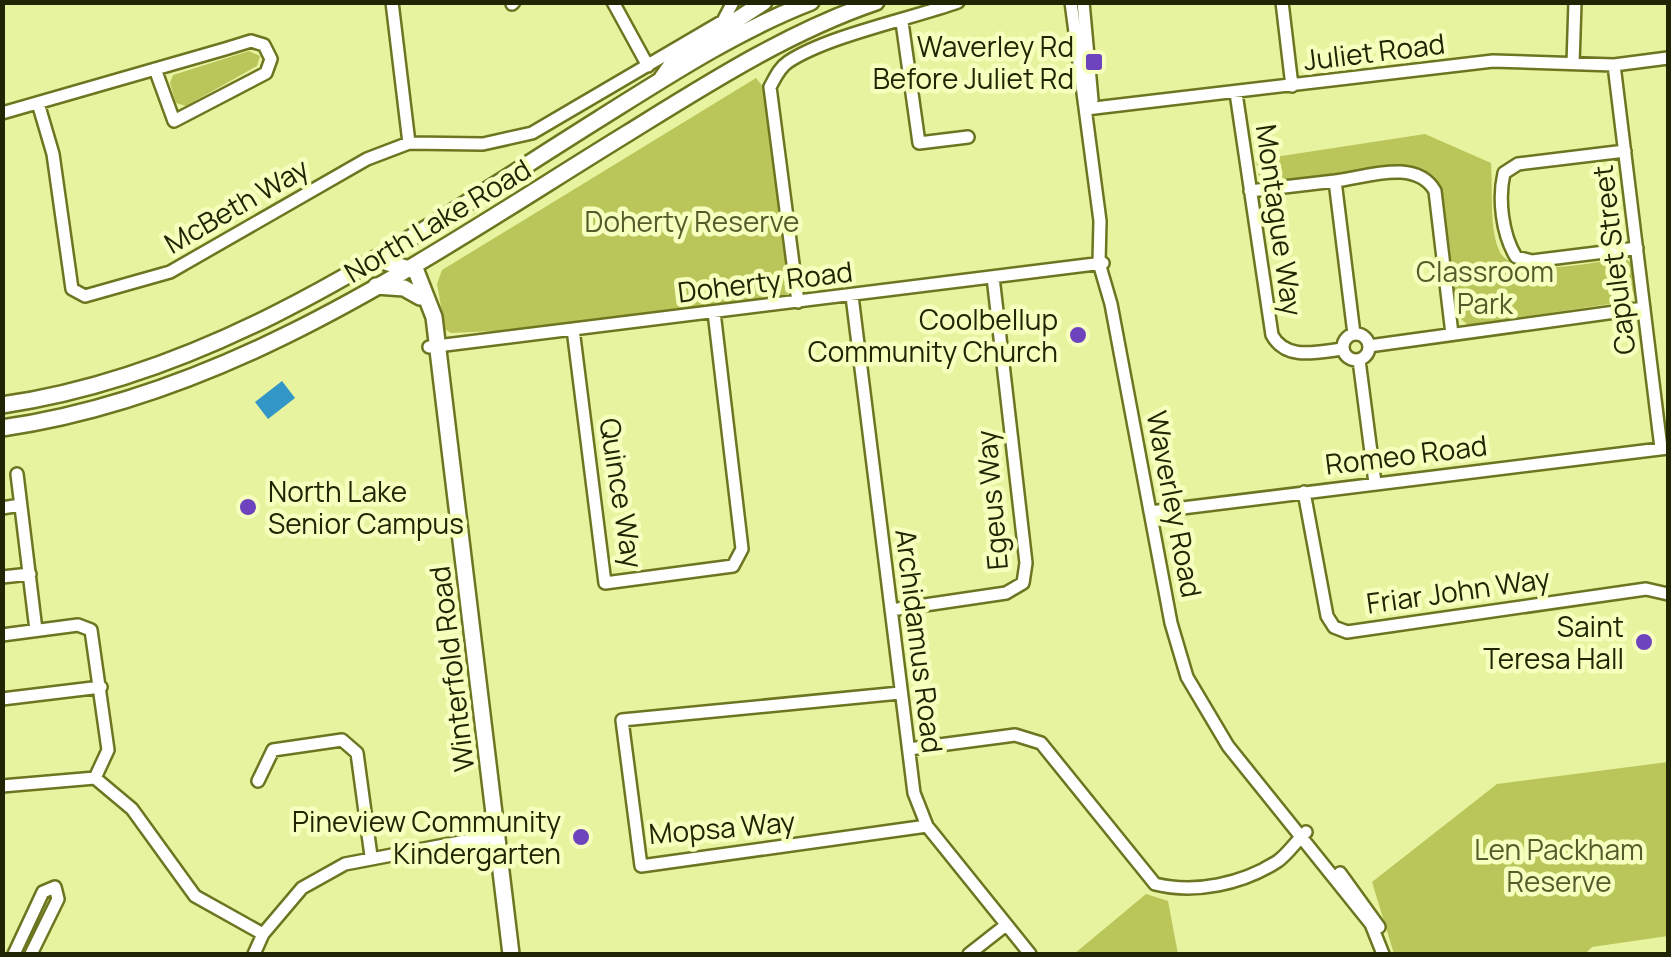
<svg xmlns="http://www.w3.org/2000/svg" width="1671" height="957" font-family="Manrope,sans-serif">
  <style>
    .green { fill: #bac659 }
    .water { fill: #3296c7 }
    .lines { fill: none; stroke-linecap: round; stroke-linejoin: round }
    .minor-casing { stroke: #6d7521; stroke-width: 16 }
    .major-casing { stroke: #6d7521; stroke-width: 20 }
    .minor { stroke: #fff; stroke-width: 11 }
    .major { stroke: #fff; stroke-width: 15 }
    .poi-dot { fill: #6d44bd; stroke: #f6ffbd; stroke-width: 4 }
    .labels { text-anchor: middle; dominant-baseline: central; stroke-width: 9; stroke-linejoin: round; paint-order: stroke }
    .poi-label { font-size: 28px; fill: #222503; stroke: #f6ffbd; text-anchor: end }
    .street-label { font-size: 28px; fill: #222503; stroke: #f6ffbd }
    .park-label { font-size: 28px; fill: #555b2b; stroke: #f6ffbd }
  </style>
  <rect width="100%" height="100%" fill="#e8f3a0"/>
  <path class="green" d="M249,51L260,56L257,66L186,106L176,103L170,83L173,75Z
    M756,78L764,88L790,298L518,330L451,333L445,329L437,284L442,270Z
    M1425,134L1491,163C1493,188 1489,227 1499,250C1512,282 1596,261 1625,258L1631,263L1634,294L1629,301L1468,325L1455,314L1441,200L1434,181L1415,177L1261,186L1256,160Z
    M1668,762V936L1592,947L1585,954H1394L1372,882L1497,784Z
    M1146,894L1168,901L1178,954H1074Z"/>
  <path class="water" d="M282,381L295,398L268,419L255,402Z"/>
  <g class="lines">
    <defs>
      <path id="minor" d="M613,2L648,66
        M1071,2L1100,221L1099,263L1111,304L1171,623L1187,677L1228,746L1371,924L1383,954
        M1083,2L1092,100
        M1282,2L1292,86
        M512,4L514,2
        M902,22L919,143L968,137
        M1573,64L1575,2
        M1614,65L1661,448
        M1236,93L1272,335C1286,361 1317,352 1343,349
        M38,103L53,154L72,289L85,296L170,272L367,159L409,143L392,2
        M1086,109L1493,61L1614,65L1668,58
        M2,113L225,49L251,41L264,45L271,59L266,73L174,121L155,69
        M409,143L483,144L532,133L723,21L733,2
        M1625,151L1518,164L1504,173C1498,199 1502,234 1516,257L1532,261L1637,248
        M1335,181C1367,177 1416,158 1435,191L1452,334
        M1250,191L1335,181L1354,334
        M852,296L914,793L927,826L1030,954
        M798,302L770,87C775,78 779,68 788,62C827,36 910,19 958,2
        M573,329L605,583L733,566L742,549L714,312
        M1343 347a13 13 0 1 1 26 0a13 13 0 1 1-26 0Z
        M1369,346L1644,308
        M429,347L1103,263
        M1359,360L1375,483
        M17,474L36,630
        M1304,492L1327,616L1334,627L1347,632L1646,589L1668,594
        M2,508L20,505
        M1150,512L1668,448
        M2,577L30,574
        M891,610L1006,593L1023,583L1026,563L993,277
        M2,635L78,625L91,630L108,750L95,778
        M900,693L622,720L641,866L927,826
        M2,699L101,687
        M909,749L1015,735L1041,743L1155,884C1195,894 1243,884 1278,861C1289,853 1296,841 1306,832
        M258,781L273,750L342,740L357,753L371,856
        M2,786L95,778L132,809L195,896L263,934
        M438,847L451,852L498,847
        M1340,873L1379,927
        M14,954L43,892L55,887L58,899L31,954
        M254,954L263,934L302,888L345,864L497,835
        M969,954L1006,925"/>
      <path id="major" d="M662,78L674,61L764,2
        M375,259L416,271L434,317L511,954
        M376,286L404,288L420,297
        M2,405C225,373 412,236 599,119C666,77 736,31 811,2
        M2,428C237,394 431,254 628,133C707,84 788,32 876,2"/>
    </defs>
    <use href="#minor" class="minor-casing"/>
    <use href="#major" class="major-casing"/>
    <use href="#minor" class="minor"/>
    <use href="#major" class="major"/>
  </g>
  <g class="poi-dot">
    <rect x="1084" y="52" width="20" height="20" rx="5"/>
    <circle cx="1078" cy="335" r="10"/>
    <circle cx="248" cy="507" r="10"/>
    <circle cx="1644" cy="642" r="10"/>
    <circle cx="581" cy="837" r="10"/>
  </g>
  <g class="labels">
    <g class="poi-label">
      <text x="1074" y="46">Waverley Rd<tspan x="1074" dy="32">Before Juliet Rd</tspan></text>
      <text x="1058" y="319">Coolbellup<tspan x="1058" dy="32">Community Church</tspan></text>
      <text x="268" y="491" text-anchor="start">North Lake<tspan x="268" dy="32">Senior Campus</tspan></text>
      <text x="1624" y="626">Saint<tspan x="1624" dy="32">Teresa Hall</tspan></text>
      <text x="561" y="821">Pineview Community<tspan x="561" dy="32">Kindergarten</tspan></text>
    </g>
    <g class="street-label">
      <text transform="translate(1374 51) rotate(-7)">Juliet Road</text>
      <text transform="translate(236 205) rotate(-30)">McBeth Way</text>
      <text transform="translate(437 220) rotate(-31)">North Lake Road</text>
      <text transform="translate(1280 220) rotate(82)">Montague Way</text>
      <text transform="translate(1613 260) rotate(-97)">Capulet Street</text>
      <text transform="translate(765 281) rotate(-7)">Doherty Road</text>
      <text transform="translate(1406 454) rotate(-7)">Romeo Road</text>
      <text transform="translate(622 493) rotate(81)">Quince Way</text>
      <text transform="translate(991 500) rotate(-95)">Egeus Way</text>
      <text transform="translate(1175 504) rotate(79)">Waverley Road</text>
      <text transform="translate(1458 590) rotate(-8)">Friar John Way</text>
      <text transform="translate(920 641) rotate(83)">Archidamus Road</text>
      <text transform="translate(451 669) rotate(-97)">Winterfold Road</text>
      <text transform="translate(722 827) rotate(-5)">Mopsa Way</text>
    </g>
    <g class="park-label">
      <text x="692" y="221">Doherty Reserve</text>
      <text x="1485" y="271">Classroom<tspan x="1485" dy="32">Park</tspan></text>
      <text x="1559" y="849">Len Packham<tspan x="1559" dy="32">Reserve</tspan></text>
    </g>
  </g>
  <rect width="1671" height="957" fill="none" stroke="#222503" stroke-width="10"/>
</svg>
